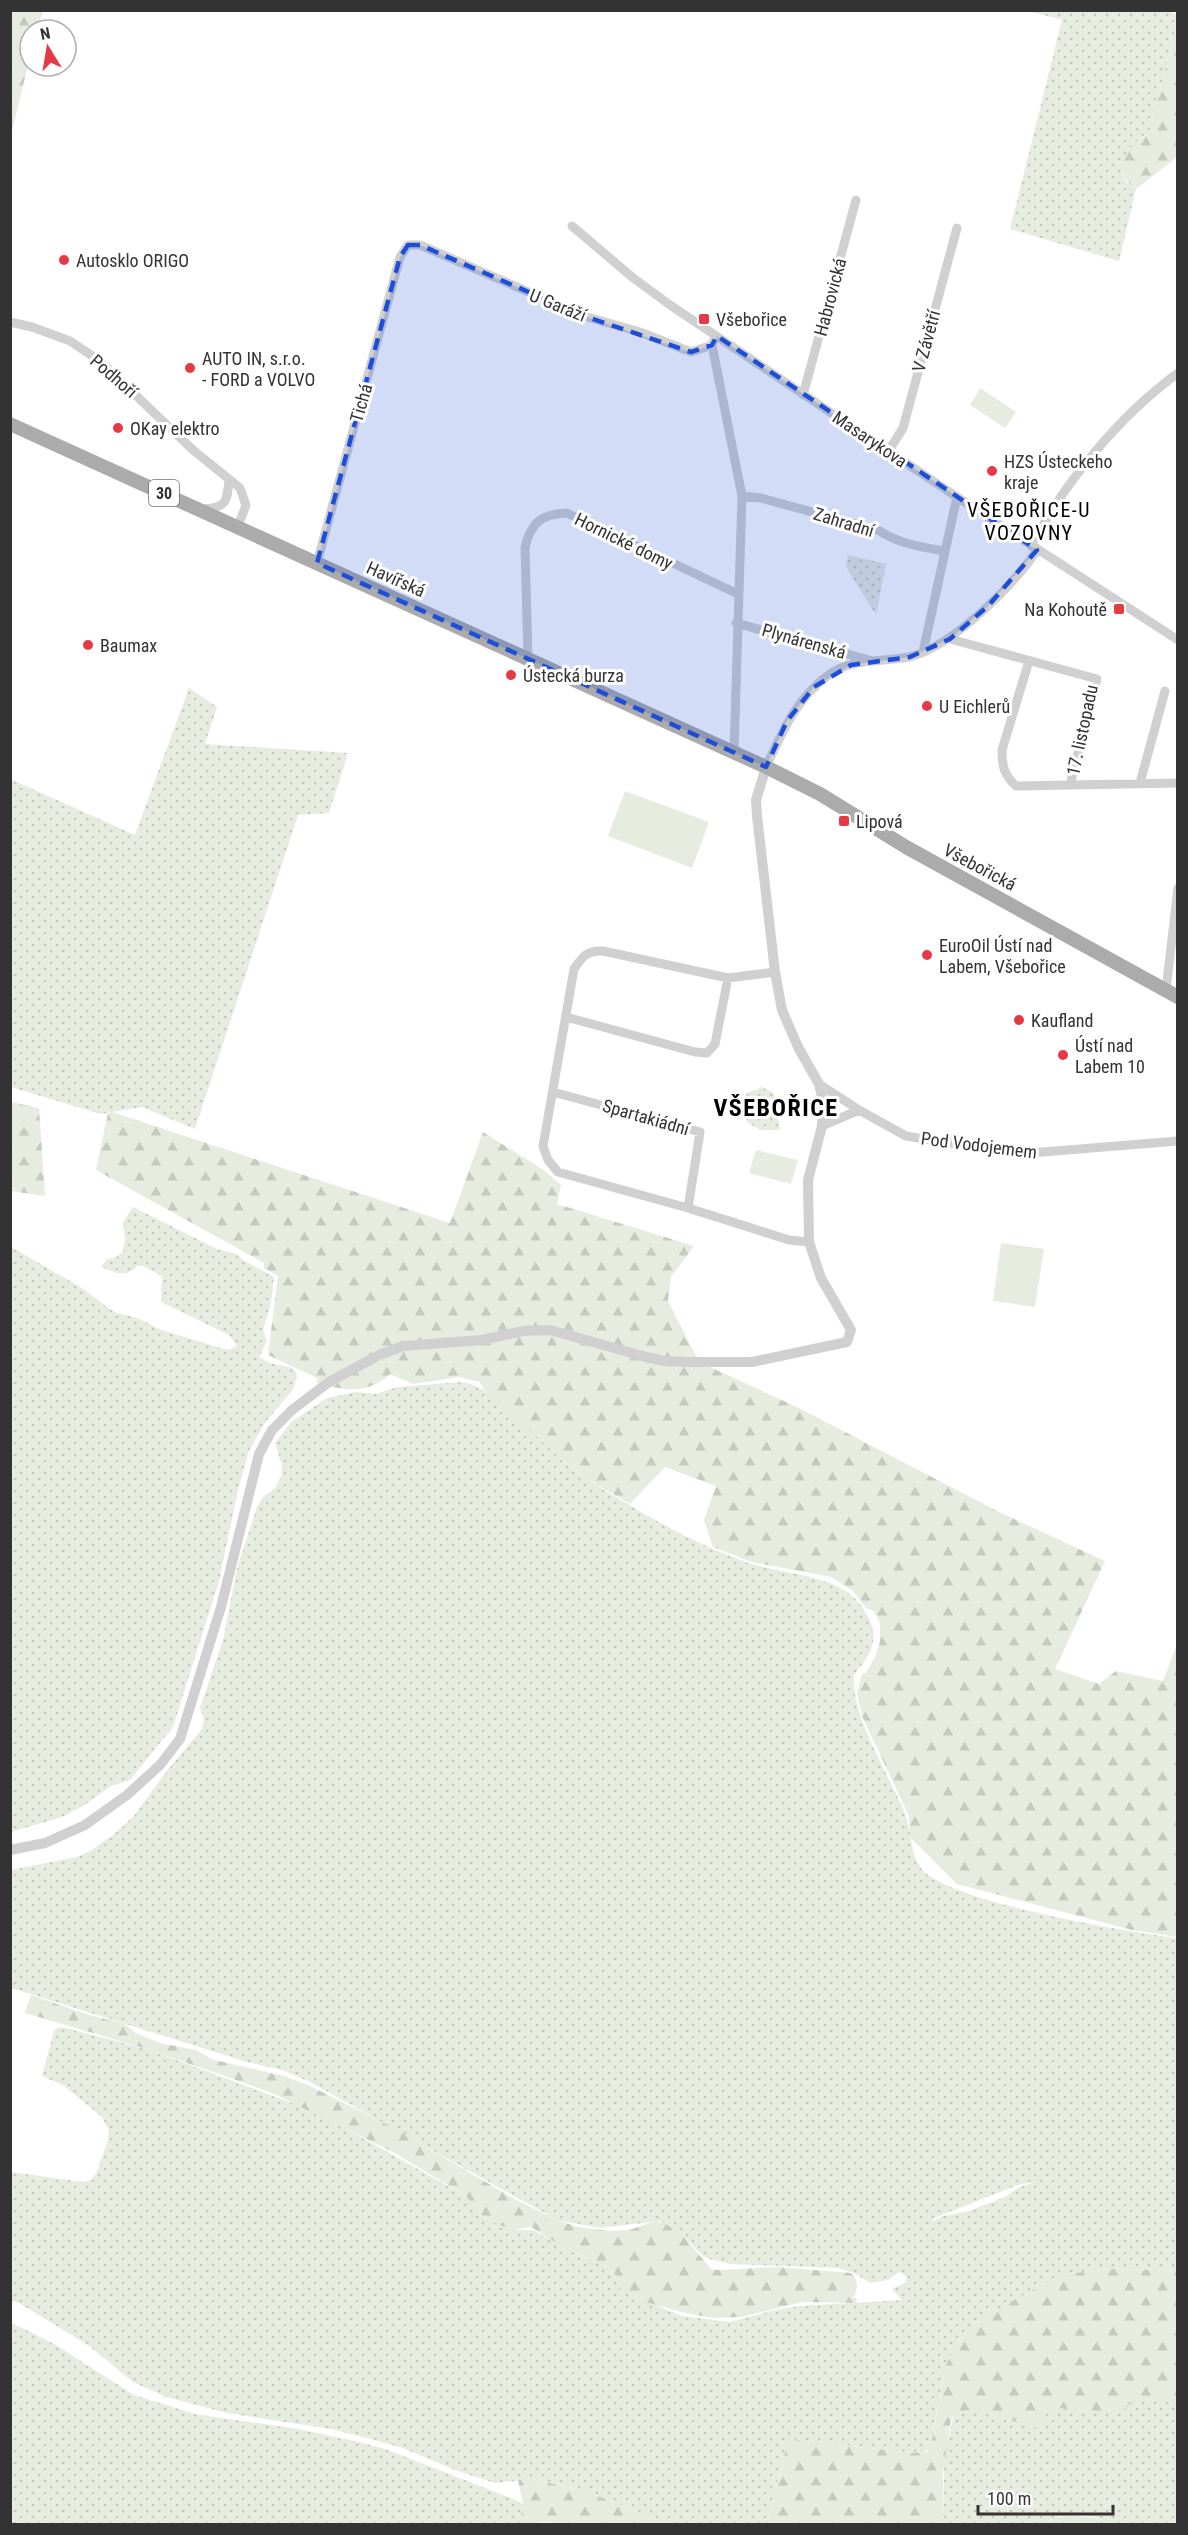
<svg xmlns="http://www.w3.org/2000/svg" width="1188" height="2535" font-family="'Roboto Condensed',sans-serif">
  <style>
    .grass { fill: url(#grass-dots); fill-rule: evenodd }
    .forest { fill: url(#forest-firs) }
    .pitch { fill: #e6ecdf }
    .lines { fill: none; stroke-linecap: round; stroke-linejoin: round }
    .minor { stroke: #d0d0d0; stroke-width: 9 }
    .tertiary { stroke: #d0d0d0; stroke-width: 10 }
    .primary { stroke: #ababab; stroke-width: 14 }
    .marked { fill: #1d4ed8; fill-opacity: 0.2; stroke: #1d4ed8; stroke-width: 4.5; stroke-dasharray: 12 8; stroke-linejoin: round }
    .poi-dot { fill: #e63946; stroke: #fff; stroke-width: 2 }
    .labels { text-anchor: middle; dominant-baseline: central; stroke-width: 6; stroke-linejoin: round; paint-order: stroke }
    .shield { fill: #fff; stroke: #707070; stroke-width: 1.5 }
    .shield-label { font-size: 16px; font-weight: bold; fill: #333 }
    .poi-label { font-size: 18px; fill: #333; stroke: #fff; text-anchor: start }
    .street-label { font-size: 18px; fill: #333; stroke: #fff }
    .neighbourhood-label { font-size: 20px; letter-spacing: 1.5px; fill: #000; stroke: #fff }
    .district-label { font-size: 24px; font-weight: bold; letter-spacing: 1.5px; fill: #000; stroke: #fff }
  </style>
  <defs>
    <pattern id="grass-dots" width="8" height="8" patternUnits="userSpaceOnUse" patternTransform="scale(1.5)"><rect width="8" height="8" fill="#e6ecdf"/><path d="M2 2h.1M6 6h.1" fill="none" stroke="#c6cbc0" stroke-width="1.8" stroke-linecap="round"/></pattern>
    <pattern id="forest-firs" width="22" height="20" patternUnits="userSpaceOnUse" patternTransform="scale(1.5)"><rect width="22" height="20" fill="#e6ecdf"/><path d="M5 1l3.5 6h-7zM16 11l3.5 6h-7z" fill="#c6cbc0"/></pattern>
  </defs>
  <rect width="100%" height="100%" fill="#fff"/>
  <path class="grass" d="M1167,10L1177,15V22L1149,133L1141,137L1122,174L1127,183L1136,189L1119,261L1010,229L1062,20L1028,11Z
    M848,555L886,564L876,615L846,567Z
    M189,688L217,707L205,744L348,753L329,813L298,815L195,1129L142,1107L100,1114L11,1087L10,779L135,835Z
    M762,1087L774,1093L780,1130H760L747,1122L744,1102L747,1093Z
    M133,1207L217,1249L237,1254L243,1260L274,1277L271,1303L263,1330L267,1341L259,1357L270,1363L293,1368L297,1374L294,1388L264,1424L249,1451L238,1490L219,1581L173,1727L130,1780L111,1786L83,1806L62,1817L11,1832V1247L82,1288L114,1312L137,1318L161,1330L228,1350L237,1346L229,1335L161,1302L162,1276L143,1266H137C126,1279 114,1272 101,1267L107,1259L115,1258L123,1252L125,1239L123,1222Z
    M461,1382C496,1385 542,1445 571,1467C591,1483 614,1496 636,1509C672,1530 707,1548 746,1562C787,1577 850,1572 869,1619C880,1643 869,1656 854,1675C852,1710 874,1747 888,1778C895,1792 903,1806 907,1820C912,1836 910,1853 921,1868C945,1902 1130,1932 1177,1938V2270L1106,2269L1067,2274L960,2338L946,2365L930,2447L922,2454L791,2439L785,2452L768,2518L762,2524H669L599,2496L569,2487L533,2479L495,2483L455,2470L403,2448L371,2439L331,2429L227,2413L166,2397L133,2382L88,2345L19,2303L11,2301V2172L83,2182L90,2180L96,2174L107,2143L109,2131L102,2117L63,2085L42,2076L54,2031L57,2028L62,2027L147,2049L316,2112L466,2196L480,2214L513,2230H533L577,2254L605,2265L613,2270L622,2291L682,2316L730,2322L779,2309L800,2306L902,2300L892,2289L905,2283L907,2277L899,2272L888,2280L870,2283L854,2273L837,2268L730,2264L710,2259L703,2256L680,2232L660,2221L600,2228L557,2220L310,2082L282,2070L247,2062L11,1988L10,1870L77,1857L92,1850L113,1835L133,1817L166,1772L202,1729L204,1720L200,1708L223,1640L237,1569L257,1507L263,1497L275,1488L281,1477L282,1466L275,1443L291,1422L327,1398L355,1392L376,1394L397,1387ZM1036,2181L1018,2188L1005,2197L966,2212L943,2216L931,2222L934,2218L1015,2186Z
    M10,2322L54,2344L134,2395L195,2414L298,2429L359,2442L385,2449L516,2500L523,2504L520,2524H11Z
    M1144,2399L1177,2402V2524H1113C1096,2515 1059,2508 1044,2524H944V2458L954,2415C975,2401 1012,2424 1035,2427L1048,2412L1061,2408L1087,2412L1127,2408L1133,2400Z"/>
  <path class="forest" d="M11,10L43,11L37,30H30V57L11,135Z
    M1177,22V157L1136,189C1108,171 1127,145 1149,133Z
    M11,1102L39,1108L45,1196L11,1191Z
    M112,1112L450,1223L483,1132L542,1169L561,1185L557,1204L694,1246L671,1277L668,1301L699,1362L797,1407L1001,1513L1105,1561L1055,1669L1099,1684L1116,1671L1163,1681L1177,1644V1937L1132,1930L957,1884L910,1837L909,1816L862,1716L857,1693L862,1674L866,1673L875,1657L880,1642V1623L874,1611L866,1608L853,1591L831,1577L752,1562L713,1547L704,1520L716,1486L665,1467L630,1504L587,1479L565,1462L484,1390L480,1382L459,1377L413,1384L390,1374C368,1395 342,1391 316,1382L319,1379L268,1355L278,1276L264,1268V1263L96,1170L108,1113Z
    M31,1995L89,2015L125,2024L135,2033L160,2043L196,2050L214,2060L284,2076L310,2086L390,2126L518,2201L557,2220L578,2227L610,2231L629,2230L656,2221L664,2223L680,2232L711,2269L717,2270L779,2267L851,2273C859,2280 858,2290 853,2298H857L856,2303L803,2302L741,2317L713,2318L681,2312L646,2302L622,2291L613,2270L563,2247L531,2227L513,2230L495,2223L480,2214L466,2196L393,2152L270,2092L147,2049L25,2013Z
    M1106,2269L1177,2270V2402L1133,2400L1123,2412H1087L1061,2408L1048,2412L1040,2425L1035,2427C1014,2425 963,2396 951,2420L943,2472L944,2524H762L768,2518L785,2452L791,2439L912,2453L927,2452L932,2439L946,2365L960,2338L994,2311L1055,2278L1067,2274Z
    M533,2479L588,2492L669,2524H553L548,2522L520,2524L523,2504L518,2480Z
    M1065,2516C1082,2516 1098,2516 1113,2524H1044L1053,2518Z"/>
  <path class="pitch" d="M980,388L1016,412L1005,428L970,405Z
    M625,791L709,822L692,868L608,836Z
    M756,1150L798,1160L791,1184L749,1173Z
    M1001,1243L1044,1249L1035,1307L993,1301Z"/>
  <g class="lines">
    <path class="minor" d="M572,226L632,277L670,305L957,497L1178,640
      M10,322L32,327L70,341L100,361L193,450L240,488L246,505L238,526
      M714,340L712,345L742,496L734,752
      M803,395L856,200
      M888,452L903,428L957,228
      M742,496L761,498L878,530C899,544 921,547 945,551
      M202,509C227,508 227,502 229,479
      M1031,546C1065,482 1119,416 1178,373
      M317,563L400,257L408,245H420L584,316L640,332L691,352L712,345
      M736,623L869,660
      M950,639L1097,679L1070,785
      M923,652L957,497
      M528,658L525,547C531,522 542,514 567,513L738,594
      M1029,661L1002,750C1002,766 1004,775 1016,786L1178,783
      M766,767C782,732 797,697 830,674C853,658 883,662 909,657C952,647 1013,586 1037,550
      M1140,783L1165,691
      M775,972L728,978L603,951C587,950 583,956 574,969L543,1146L548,1160L558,1172L688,1208L789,1240L809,1242
      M1166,990L1178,888
      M566,1017L695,1052L707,1053L715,1044L728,978
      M819,1084L859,1110
      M553,1092L700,1132L688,1208
      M822,1126L859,1110L906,1136L1018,1154L1178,1141"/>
    <path class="tertiary" d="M10,1850L45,1843L85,1825L127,1795L160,1765L180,1739L221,1607L259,1454L272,1430L292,1410L329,1382L379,1355L403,1346L482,1340L523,1331L550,1330L646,1357L664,1361L687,1362H752L847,1342L851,1330L821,1278L809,1242L808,1180L822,1126L823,1101L819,1084L798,1047L782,1010L775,972L757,816L756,800L766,767"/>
    <path class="primary" d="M10,424L766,767L820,794L906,847L1178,997"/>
  </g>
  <path class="marked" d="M408,245H420L584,316L691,352L712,345L717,336L1037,550L988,606L950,639L910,657L851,665L814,687L787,721L766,767L317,563L400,257Z"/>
  <g class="poi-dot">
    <circle cx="64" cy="260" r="6"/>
    <rect x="698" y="313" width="12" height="12" rx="3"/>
    <circle cx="190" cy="368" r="6"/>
    <circle cx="118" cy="428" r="6"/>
    <circle cx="992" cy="471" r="6"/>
    <rect x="1113" y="603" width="12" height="12" rx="3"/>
    <circle cx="88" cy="645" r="6"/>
    <circle cx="511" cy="675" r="6"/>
    <circle cx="927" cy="706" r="6"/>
    <rect x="838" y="815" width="12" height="12" rx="3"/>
    <circle cx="927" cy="955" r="6"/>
    <circle cx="1019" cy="1020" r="6"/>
    <circle cx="1063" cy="1055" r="6"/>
  </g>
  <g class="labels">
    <rect class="shield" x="149" y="480" width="30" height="26" rx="4.5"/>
    <g class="shield-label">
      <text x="164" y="493">30</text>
    </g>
    <g class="poi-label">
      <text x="76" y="260">Autosklo ORIGO</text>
      <text x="716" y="319">Všebořice</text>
      <text x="202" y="358">AUTO IN, s.r.o.<tspan x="202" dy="21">- FORD a VOLVO</tspan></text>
      <text x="130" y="428">OKay elektro</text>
      <text x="1004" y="461">HZS Ústeckeho<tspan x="1004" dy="21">kraje</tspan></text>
      <text x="1107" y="609" text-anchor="end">Na Kohoutě</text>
      <text x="100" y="645">Baumax</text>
      <text x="523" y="675">Ústecká burza</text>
      <text x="939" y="706">U Eichlerů</text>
      <text x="856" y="821">Lipová</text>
      <text x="939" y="945">EuroOil Ústí nad<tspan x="939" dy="21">Labem, Všebořice</tspan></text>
      <text x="1031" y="1020">Kaufland</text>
      <text x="1075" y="1045">Ústí nad<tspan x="1075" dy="21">Labem 10</tspan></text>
    </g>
    <g class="street-label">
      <text transform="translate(830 297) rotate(-75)">Habrovická</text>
      <text transform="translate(558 305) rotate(22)">U Garáží</text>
      <text transform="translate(926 341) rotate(-75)">V Závětří</text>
      <text transform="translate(114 376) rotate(41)">Podhoří</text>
      <text transform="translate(361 403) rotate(-74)">Tichá</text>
      <text transform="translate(870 439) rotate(34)">Masarykova</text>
      <text transform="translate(844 522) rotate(17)">Zahradní</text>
      <text transform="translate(624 541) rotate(26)">Hornické domy</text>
      <text transform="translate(396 579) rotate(24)">Havířská</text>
      <text transform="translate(804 641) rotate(16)">Plynárenská</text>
      <text transform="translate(1082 730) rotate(-78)">17. listopadu</text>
      <text transform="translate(980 867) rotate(28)">Všebořická</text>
      <text transform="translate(646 1117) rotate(16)">Spartakiádní</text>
      <text transform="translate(979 1145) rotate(7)">Pod Vodojemem</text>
    </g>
    <g class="neighbourhood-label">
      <text x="1029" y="510">VŠEBOŘICE-U<tspan x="1029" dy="23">VOZOVNY</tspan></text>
    </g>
    <g class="district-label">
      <text x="776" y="1108">VŠEBOŘICE</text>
    </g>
  </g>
  <rect width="1188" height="2535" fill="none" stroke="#333333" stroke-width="24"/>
  <g transform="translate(48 48) rotate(349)"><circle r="28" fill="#ffffff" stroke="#adadad" stroke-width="1.5"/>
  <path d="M0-4.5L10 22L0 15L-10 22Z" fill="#e63946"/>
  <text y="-9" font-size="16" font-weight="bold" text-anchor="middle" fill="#333333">N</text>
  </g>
  <path d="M978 2505v9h135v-9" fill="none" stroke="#333333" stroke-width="3"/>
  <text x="987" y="2505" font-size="18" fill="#333333" stroke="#ffffff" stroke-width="4.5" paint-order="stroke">100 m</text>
</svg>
